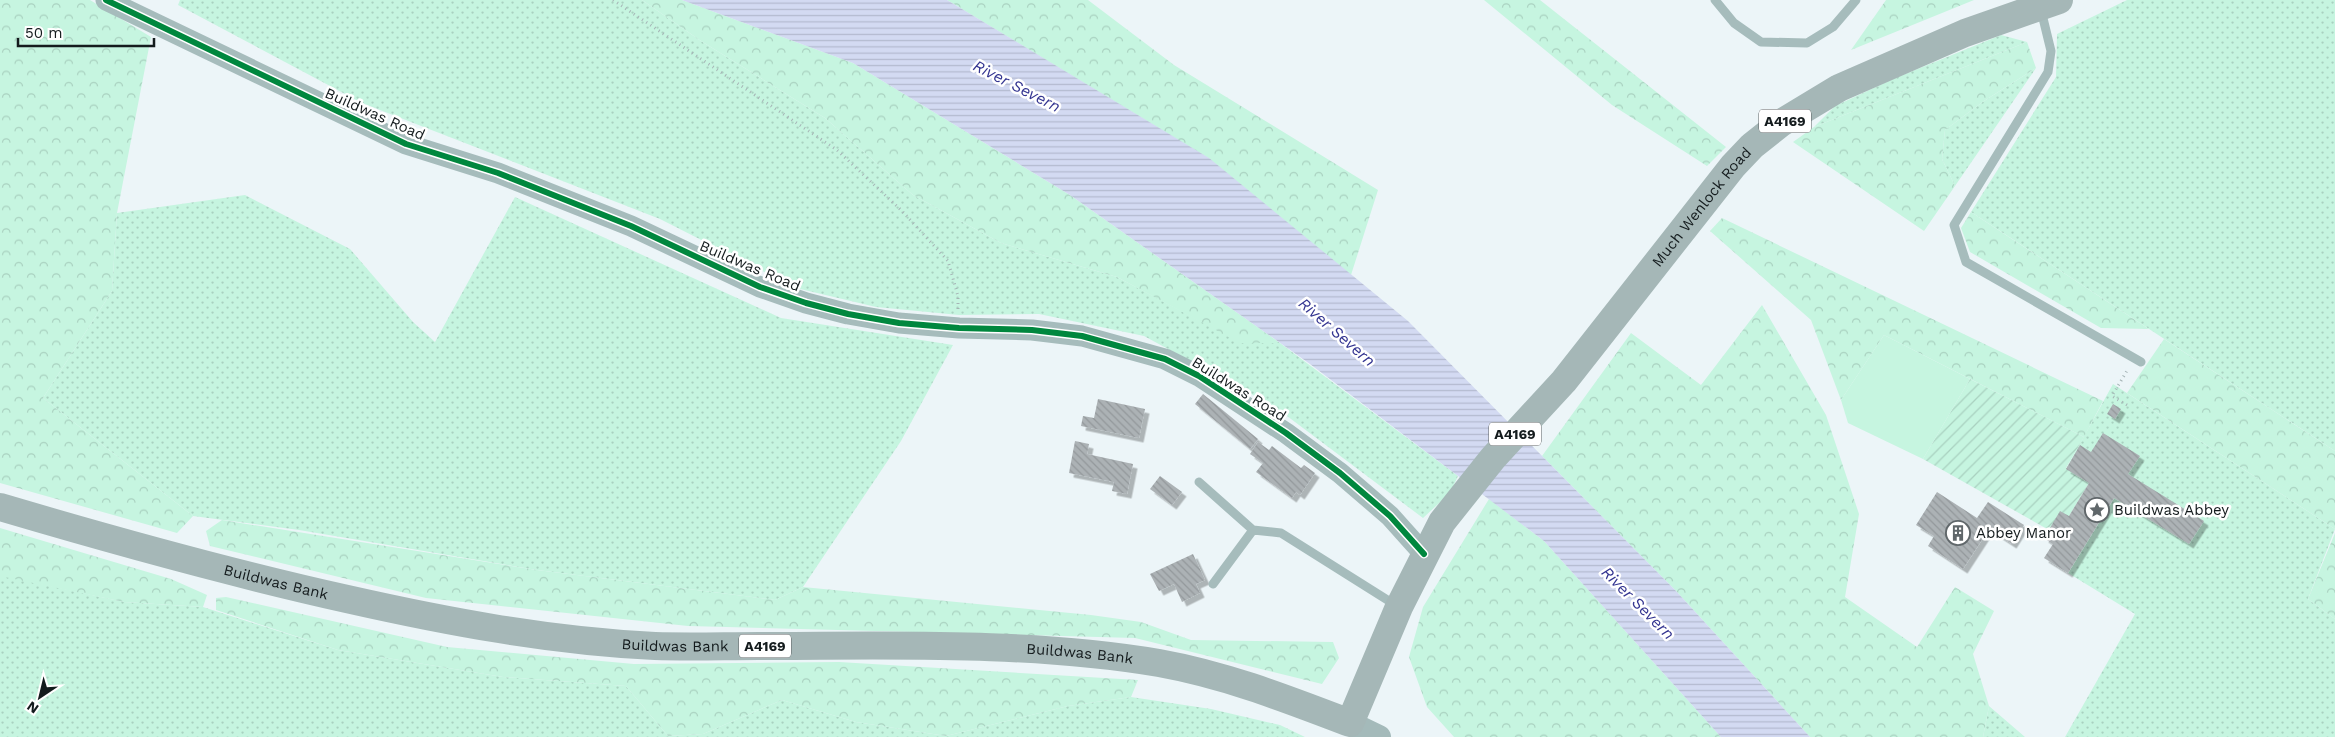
<svg xmlns="http://www.w3.org/2000/svg" width="2335" height="737" font-family="'Work Sans',sans-serif">
  <style>
    .grass { fill: url(#grass-dots) }
    .forest { fill: url(#forest-crowns) }
    .garden { fill: url(#garden-furrows) }
    .pitch { fill: #c6f5e0 }
    .water { fill: url(#water-rules) }
    .building { fill: url(#building-back-hatch); filter: url(#shadow) }
    .lines { fill: none; stroke-linecap: round; stroke-linejoin: round }
    .path { stroke: #a5b4b5; stroke-width: 3; stroke-dasharray: 1 4; stroke-linecap: butt }
    .service { stroke: #a6bcbc; stroke-width: 9 }
    .tertiary { stroke: #a6bcbc; stroke-width: 21 }
    .secondary { stroke: #a4baba; stroke-width: 24 }
    .primary { stroke: #a5b7b7; stroke-width: 28 }
    .cycleway-casing { stroke: #fff; stroke-width: 9 }
    .cycleway { stroke: #00873e; stroke-width: 6 }
    .labels { text-anchor: middle; dominant-baseline: central; stroke-width: 5; stroke-linejoin: round; paint-order: stroke }
    .shield { fill: #fff; stroke: #5a5f61; stroke-width: 1 }
    .shield-label { font-size: 14px; font-weight: bold; fill: #141b1d }
    .street-label { font-size: 15px; fill: #141b1d; stroke: #fff }
    .poi-label { font-size: 15px; fill: #141b1d; stroke: #fff; text-anchor: start }
    .water-label { font-size: 16px; font-style: italic; fill: #343591; stroke: #fff }
  </style>
  <defs>
    <pattern id="grass-dots" width="8" height="8" patternUnits="userSpaceOnUse" patternTransform="scale(1.25)"><rect width="8" height="8" fill="#c6f5e0"/><path d="M2 2h.1M6 6h.1" fill="none" stroke="#a9d1c0" stroke-width="1.8" stroke-linecap="round"/></pattern>
    <pattern id="forest-crowns" width="20" height="18" patternUnits="userSpaceOnUse" patternTransform="scale(1.25)"><rect width="20" height="18" fill="#c6f5e0"/><path d="M2 6a3 3 0 1 1 6 0M12 15a3 3 0 1 1 6 0" fill="none" stroke="#a9d1c0"/></pattern>
    <pattern id="garden-furrows" width="10" height="10" patternUnits="userSpaceOnUse" patternTransform="scale(1.25)"><rect width="10" height="10" fill="#c6f5e0"/><path d="M-1 1l2-2M0 10L10 0M9 11l2-2" fill="none" stroke="#a9d1c0"/></pattern>
    <pattern id="water-rules" width="6" height="5" patternUnits="userSpaceOnUse" patternTransform="scale(1.25)"><rect width="6" height="5" fill="#d3daf2"/><path d="M0 2.5h6" fill="none" stroke="#b4bacf"/></pattern>
    <pattern id="building-back-hatch" width="6" height="6" patternUnits="userSpaceOnUse" patternTransform="scale(1.25)"><rect width="6" height="6" fill="#acb2b5"/><path d="M-1 5l2 2M0 0l6 6M5-1l2 2" fill="none" stroke="#93989b"/></pattern>
    <filter id="shadow"><feDropShadow dx="4.5" dy="4.5" stdDeviation="0" flood-color="#0004"/></filter>
  </defs>
  <rect width="100%" height="100%" fill="#ecf5f8"/>
  <path class="grass" d="M180,0H642L701,41L825,118L913,195L1001,243L1117,277L1240,342L1280,343L1458,476L1450,493L1423,518L1275,407L1144,336L1039,314L959,315L876,307L796,288L660,219L362,103L178,5Z
    M2127,0H2335V451L1971,212L2056,77L2057,34Z
    M2001,35L2027,42L1814,127L1835,106L1893,79Z
    M2036,68L1955,186L1942,159L1945,130L1984,101Z
    M245,195L350,249L413,322L435,342L515,197L781,318L953,345L901,441L803,587L775,600L537,570L299,530L193,516L43,398L112,291L117,213Z
    M2113,384L2335,529L2308,599L2335,619V737H2065L2135,614L2068,573L2114,498L2115,494L2089,483L2066,469Z
    M0,575L124,602L203,607L338,650L503,677L626,686L668,736L703,734L782,700L856,722L946,736L1068,706L1131,697L1211,709L1280,725L1305,737H0Z
    M1989,706L2025,737H1983Z"/>
  <path class="forest" d="M0,0H90L151,37L117,213L112,291L43,398L193,516L177,533L0,483Z
    M642,0H682L853,63L1070,195L1280,343H1240L1117,277L1001,243L913,195L825,118L701,41Z
    M947,0H1088L1174,65L1378,190L1351,275L1208,158Z
    M1484,0H1540L1726,147L1707,166L1612,105Z
    M1886,0H1974L1851,50Z
    M2027,42L2036,68L1984,101L1945,130L1942,159L1955,186L1924,231L1793,142L1814,127Z
    M1971,212L2149,329L2101,328L1970,252L1961,228Z
    M1722,218L2103,401L2084,437L1884,335L1841,400L1811,320L1710,231Z
    M1762,305L1826,415L1859,514L1845,597L1917,647L1955,587L1994,611L1973,654L1989,706L1983,737H1810L1676,591L1542,456L1631,333L1701,385Z
    M2164,339L2335,451V529L2127,393Z
    M1489,499L1544,541L1721,737H1454L1427,707L1409,657L1423,607Z
    M222,520L537,570L775,600L803,587L1091,615L1141,622L1191,640L1333,642L1339,658L1322,684L1135,638L688,626L426,598L210,546L206,531Z
    M0,528L171,579L207,595L203,607L124,602L0,576Z
    M2335,533V619L2308,599Z
    M226,597L447,647L634,664L839,662L1138,680L1131,697L1068,706L946,736L856,722L782,700L703,734L668,736L626,686L503,677L338,650L216,610V598Z"/>
  <path class="garden" d="M1970,379L2084,437L2066,468L2089,483L2069,516L2049,530L1923,459Z"/>
  <path class="pitch" d="M1884,335L1970,379L1923,459L1848,423L1841,400Z"/>
  <path class="water" d="M682,0H947L1209,158L1408,321L1676,591L1810,737H1721L1544,541L1310,364L1070,195L853,63Z"/>
  <path class="building" d="M1203,394L1258,439L1250,449L1195,404Z
    M1098,399L1145,409L1139,438L1081,426L1083,416L1094,418Z
    M2113,404L2121,409L2115,419L2107,414Z
    M2103,433L2140,456L2128,474L2204,521L2189,544L2114,498L2068,573L2044,558L2053,544L2044,538L2060,511L2069,516L2089,483L2066,469L2080,445L2091,452Z
    M1075,441L1089,444L1087,454L1133,464L1127,494L1112,491L1114,482L1069,473Z
    M1258,442L1269,450L1272,446L1301,468L1304,465L1315,473L1300,495L1296,492L1292,498L1256,472L1263,463L1250,454Z
    M1160,476L1182,492L1172,505L1150,489Z
    M1937,492L1977,518L1988,502L2024,525L2012,544L1989,529L1963,569L1928,546L1934,536L1916,525Z
    M1193,554L1205,580L1196,584L1200,593L1182,602L1174,584L1159,591L1150,574Z"/>
  <g class="lines">
    <path class="path" d="M613,0L837,150L902,211L948,261L958,296V310
      M2127,405L2112,396L2128,369"/>
    <path class="service" d="M1715,0L1734,23L1761,42L1807,43L1833,27L1856,0
      M2041,10L2051,51L2048,72L1954,225L1966,262L2141,362
      M1199,482L1253,530
      M1213,584L1253,530L1281,533L1397,606"/>
    <path class="tertiary" d="M106,0L406,144L498,173L631,226L760,287L806,303L848,314L899,323L959,328L1032,330L1082,336L1165,359L1199,376L1286,433L1340,473L1390,516L1424,554"/>
    <path class="secondary" d="M1350,723L1379,737"/>
    <path class="primary" id="s1" d="M0,507C115,541 230,573 347,599C449,622 551,641 655,646C689,647 724,646 759,646C890,646 1029,641 1159,663C1226,675 1287,699 1350,723L1399,607L1442,522L1493,458L1564,381L1733,166L1752,146L1781,123L1839,88L1965,33L2059,0"/>
    <defs>
      <path id="cycleway" d="M106,0L406,144L498,173L631,226L760,287L806,303L848,314L899,323L959,328L1032,330L1082,336L1165,359L1199,376L1286,433L1340,473L1390,516L1424,554"/>
    </defs>
    <use href="#cycleway" class="cycleway-casing"/>
    <use href="#cycleway" class="cycleway"/>
  </g>
  <defs>
    <symbol id="sight-ring" viewBox="-11 -11 22 22"><circle r="9.5" fill="#fff" stroke="#60676a" stroke-width="1.5"/><path d="M0-6L1.8-2.2L6-1.7L2.9 1.2L3.7 5.4L0 3.3L-3.7 5.4L-2.9 1.2L-6-1.7L-1.8-2.2Z" fill="#60676a"/></symbol>
    <symbol id="building-ring" viewBox="-11 -11 22 22"><circle r="9.5" fill="#fff" stroke="#60676a" stroke-width="1.5"/><path d="M-4-6H4V6H1V3H-1V6H-4ZM-2.5-4.3h1.7v1.8h-1.7ZM.8-4.3h1.7v1.8H.8ZM-2.5-1h1.7V.8h-1.7ZM.8-1h1.7V.8H.8Z" fill="#60676a"/></symbol>
  </defs>
  <g fill-rule="evenodd">
    <use href="#sight-ring" x="2083" y="496" width="28" height="28"/>
    <use href="#building-ring" x="1944" y="519" width="28" height="28"/>
  </g>
  <g class="labels">
    <g class="shield">
      <rect x="1759" y="109.5" width="52" height="23" rx="4"/>
      <rect x="1489" y="422.5" width="52" height="23" rx="4"/>
      <rect x="739" y="634.5" width="52" height="23" rx="4"/>
    </g>
    <g class="shield-label">
      <text x="1785" y="121">A4169</text>
      <text x="1515" y="434">A4169</text>
      <text x="765" y="646">A4169</text>
    </g>
    <g class="street-label">
      <text transform="translate(375 114) rotate(24)">Buildwas Road</text>
      <text stroke="none"><textPath href="#s1" startOffset="2006">Much Wenlock Road</textPath></text>
      <text transform="translate(750 266) rotate(23)">Buildwas Road</text>
      <text transform="translate(1239 389) rotate(32)">Buildwas Road</text>
      <text stroke="none"><textPath href="#s1" startOffset="286">Buildwas Bank</textPath></text>
      <text stroke="none"><textPath href="#s1" startOffset="691">Buildwas Bank</textPath></text>
      <text stroke="none"><textPath href="#s1" startOffset="1096">Buildwas Bank</textPath></text>
    </g>
    <g class="poi-label">
      <text x="2114" y="510">Buildwas Abbey</text>
      <text x="1976" y="533">Abbey Manor</text>
    </g>
    <g class="water-label">
      <text transform="translate(1017 86) rotate(27)">River Severn</text>
      <text transform="translate(1337 332) rotate(41)">River Severn</text>
      <text transform="translate(1638 603) rotate(45)">River Severn</text>
    </g>
  </g>
  <g transform="translate(40 697) rotate(215)" stroke="#ffffff" stroke-width="4" paint-order="stroke">
  <path d="M0-4L9 19L0 12L-9 19Z" fill="#141b1d"/>
  <text y="-8" font-size="14" font-weight="bold" text-anchor="middle" fill="#141b1d">N</text>
  </g>
  <path d="M18 38v8h136v-8" fill="none" stroke="#141b1d" stroke-width="2.5"/>
  <text x="25" y="38" font-size="15" fill="#141b1d" stroke="#ffffff" stroke-width="4" paint-order="stroke">50 m</text>
</svg>
